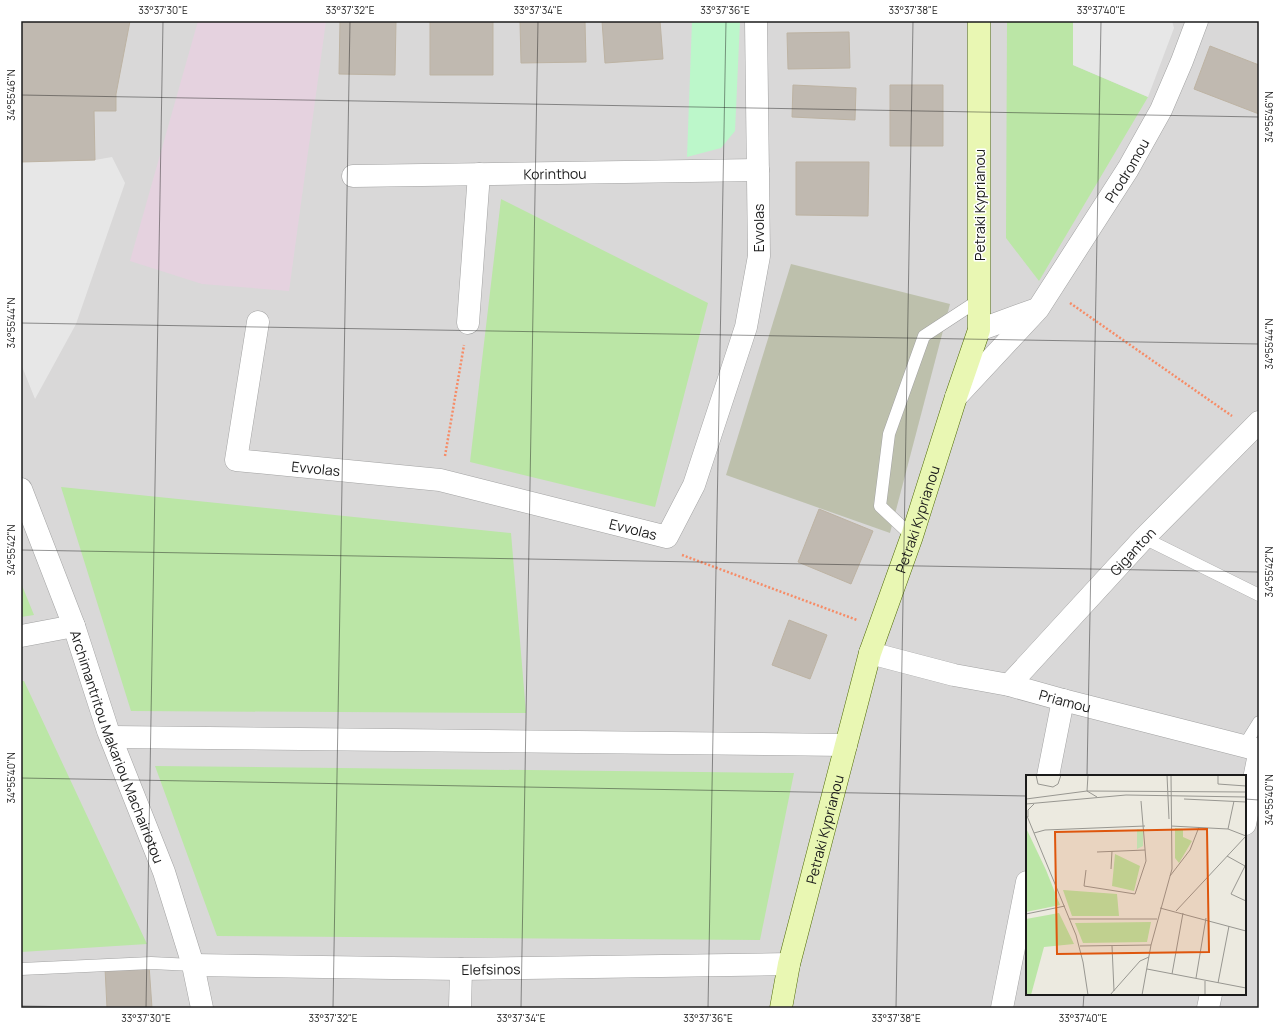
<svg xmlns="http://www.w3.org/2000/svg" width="1280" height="1029" font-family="Manrope,sans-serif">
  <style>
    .residential { fill: #d9d8d8; fill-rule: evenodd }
    .industrial { fill: #e5d2df }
    .construction { fill: #bdc0ac }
    .grass { fill: #bbe6a6 }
    .park { fill: #bcf7ca }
    .parking { fill: #e7e7e7 }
    .building { fill: #c0b9b0; stroke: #bdb3a3 }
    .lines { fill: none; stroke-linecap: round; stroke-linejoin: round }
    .service-casing { stroke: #a2a2a2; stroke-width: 13 }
    .minor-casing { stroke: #a2a2a2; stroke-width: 23 }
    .tertiary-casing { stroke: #a2a2a2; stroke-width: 23 }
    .secondary-casing { stroke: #516c07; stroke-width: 23 }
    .path { stroke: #f68c67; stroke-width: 2.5; stroke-dasharray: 2 2; stroke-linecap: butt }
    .service { stroke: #fff; stroke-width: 12 }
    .minor { stroke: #fff; stroke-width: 22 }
    .tertiary { stroke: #fff; stroke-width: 22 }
    .secondary { stroke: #e9f7b3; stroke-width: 22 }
    .ticks { fill: none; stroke: #1b1b1b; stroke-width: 1; stroke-opacity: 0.45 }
    .labels { text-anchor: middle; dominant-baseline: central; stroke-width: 3; stroke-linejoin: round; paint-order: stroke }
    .street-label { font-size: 14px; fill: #1b1b1b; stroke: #fff }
    .inset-road { fill: none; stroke: #989791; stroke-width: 1 }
    .view { fill: #de560d; fill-opacity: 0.15; stroke: #de560d; stroke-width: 2 }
    .inset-edge { fill: none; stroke: #1b1b1b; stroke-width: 2 }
    .neatline { fill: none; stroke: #1b1b1b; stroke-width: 1.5 }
    .ticks-label { font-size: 10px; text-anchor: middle; fill: #1b1b1b }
  </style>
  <rect width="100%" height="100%" fill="#eceae0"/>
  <path class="residential" d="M21,21H1259V1008H21ZM1027,776H1245V994H1027Z"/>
  <path class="industrial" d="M198,21H326L289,291L202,284L130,261Z"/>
  <path class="construction" d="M791,264L950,304L890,533L726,475Z"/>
  <path class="grass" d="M1007,21H1073V65L1148,97L1039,281L1006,238Z
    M501,199L708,303L655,507L470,462Z
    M61,487L511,533L526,713L131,711Z
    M21,583L34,615L21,617Z
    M21,681H24L147,944L21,952Z
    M155,766L794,773L760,940L217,936Z"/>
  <path class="park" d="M692,21H740L735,131L721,148L687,157Z"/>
  <path class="parking" d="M1073,21H1172L1174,28L1148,97L1073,65Z
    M112,157L125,183L76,324L35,399L21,364V162L95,160Z"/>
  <path class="building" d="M21,21H130L116,94V111H94L95,160L21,162Z
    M340,21H396L395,75L339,74Z
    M430,21H493V75H430Z
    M520,21H585L586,62L521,63Z
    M602,21H660L663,59L605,63Z
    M849,32L850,68L788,69L787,33Z
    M1210,46L1259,65V114L1194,89Z
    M793,85L856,88L855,120L792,117Z
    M890,85H943V146H890Z
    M796,162H869L868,216L796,215Z
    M819,509L873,531L851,584L798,562Z
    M789,620L827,635L810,679L772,665Z
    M149,965L152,1008H107L105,968Z"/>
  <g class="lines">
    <defs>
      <path id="service" d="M912,536L880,506L889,434L924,336L979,300
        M1144,538L1259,595
        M1244,746L1259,722
        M21,969L151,963L193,965"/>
      <g id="minor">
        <path id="s1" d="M353,176L758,170"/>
        <path id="s2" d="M258,322L236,460L440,480L667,537L694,485L746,327L759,256L756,21"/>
        <path d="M468,323L479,174"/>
        <path d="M979,330L1034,310"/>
        <path id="s3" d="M956,397L1038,309L1128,169L1161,110L1182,61L1197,21"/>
        <path d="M21,636L74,626"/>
        <path id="s4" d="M870,653L954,675L1009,685L1063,700L1259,750"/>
        <path id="s5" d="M1009,685L1144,538L1259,422"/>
        <path d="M111,737L846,745"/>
        <path d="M1048,776L1063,700"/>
        <path d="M1245,824L1259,754"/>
        <path id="s6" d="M193,965L461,969L789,964"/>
        <path d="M460,1008L461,969"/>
        <path d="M1002,1008L1027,882"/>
        <path d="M1208,1008L1211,994"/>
      </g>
      <g id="tertiary">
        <path id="s7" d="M21,489L74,626L108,731L164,872L193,965L202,1008"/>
      </g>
      <g id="secondary">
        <path id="s8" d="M781,1008L789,964L870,653L912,536L956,397L979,330V21"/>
      </g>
    </defs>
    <use href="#service" class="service-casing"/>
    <use href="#minor" class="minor-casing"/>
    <use href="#tertiary" class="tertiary-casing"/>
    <use href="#secondary" class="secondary-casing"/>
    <path class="path" d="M1070,303L1232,416
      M445,456L464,345
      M682,555L857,620"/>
    <use href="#service" class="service"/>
    <use href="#minor" class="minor"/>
    <use href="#tertiary" class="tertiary"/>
    <use href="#secondary" class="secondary"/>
  </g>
  <path class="ticks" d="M21,95L1259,117M21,323L1259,344M21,550L1259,572M1087,776L1101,21M21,778L1027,796M1245,799L1259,800M21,1006L148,1008M146,1008L163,21M333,1008L350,21M521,1008L538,21M708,1008L726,21M896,1008L913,21M1083,1008L1084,994"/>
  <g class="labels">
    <g class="street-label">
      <text stroke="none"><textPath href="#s3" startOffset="285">Prodromou</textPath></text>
      <text stroke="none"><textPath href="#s1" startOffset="202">Korinthou</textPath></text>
      <text transform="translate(979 205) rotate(-90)">Petraki Kyprianou</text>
      <text transform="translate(758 228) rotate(-90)">EvvoIas</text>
      <text stroke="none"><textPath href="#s2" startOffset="220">EvvoIas</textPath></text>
      <text stroke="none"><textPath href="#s8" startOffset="508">Petraki Kyprianou</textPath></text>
      <text stroke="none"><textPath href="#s2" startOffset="544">EvvoIas</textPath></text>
      <text stroke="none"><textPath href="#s5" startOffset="182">Giganton</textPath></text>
      <text stroke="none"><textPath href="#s4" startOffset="201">Priamou</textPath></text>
      <text stroke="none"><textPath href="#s7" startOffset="275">Archimantritou Makariou Machairiotou</textPath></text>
      <text stroke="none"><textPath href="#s8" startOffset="184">Petraki Kyprianou</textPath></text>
      <text stroke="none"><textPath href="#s6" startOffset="298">Elefsinos</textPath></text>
    </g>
  </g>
  <g transform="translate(1026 775)">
    <rect width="220" height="220" fill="#eceae0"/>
    <path d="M0,53L20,95L34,130L0,137ZM149,53L157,54V62L166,66L153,88L149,83ZM89,79L114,91L108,116L86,111ZM37,115L91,119L93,141H46ZM33,138L48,169L18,172L5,220H0V144ZM125,147L121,167L57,168L49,148Z" fill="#bbe6a6"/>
    <path d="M111,54L117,56V71L111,74Z" fill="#bcf7ca"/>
    <path class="inset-road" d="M10,0L12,9L27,12L32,9L35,0M62,0L61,16L71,22M141,0L143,44M192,0V9L220,11M0,24L61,16L220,17M158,24L220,27M0,29L100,20L220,22M1,41L50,160L57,187L62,220M2,42V35L8,29M145,51L202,54L220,61M202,54L208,26M8,58L19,55L119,51M71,77L119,75M201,81L219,91M219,91L205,119L220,126M85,94L86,76M60,95L58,111L109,119L120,86L115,26M144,101L164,75L173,52M134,133L220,156M150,136L220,61M0,139L39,131M43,144H131M54,171L125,170M86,171L88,216M121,194L220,213M146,199L157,138M170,203L180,143M179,206V220M192,208L203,151M84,220L114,186L123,182M116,220L125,170L146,94L145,0"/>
    <path class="view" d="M181,54L183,177L31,179L29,57Z"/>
    <rect width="220" height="220" class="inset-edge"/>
  </g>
  <rect width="1280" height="1029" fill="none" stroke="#ffffff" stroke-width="44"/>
  <rect x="22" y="22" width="1236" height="985" class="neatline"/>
  <g class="ticks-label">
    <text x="163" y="14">33°37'30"E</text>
    <text x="350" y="14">33°37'32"E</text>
    <text x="538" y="14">33°37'34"E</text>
    <text x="725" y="14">33°37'36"E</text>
    <text x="913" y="14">33°37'38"E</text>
    <text x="1101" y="14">33°37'40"E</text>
    <text transform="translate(11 95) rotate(-90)" y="4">34°55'46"N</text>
    <text transform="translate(1269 117) rotate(-90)" y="4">34°55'46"N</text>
    <text transform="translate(11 323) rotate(-90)" y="4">34°55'44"N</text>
    <text transform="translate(1269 344) rotate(-90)" y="4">34°55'44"N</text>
    <text transform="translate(11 550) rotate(-90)" y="4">34°55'42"N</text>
    <text transform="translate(1269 572) rotate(-90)" y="4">34°55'42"N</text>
    <text transform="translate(11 778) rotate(-90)" y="4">34°55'40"N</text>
    <text transform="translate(1269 800) rotate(-90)" y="4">34°55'40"N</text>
    <text x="146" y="1022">33°37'30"E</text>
    <text x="333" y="1022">33°37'32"E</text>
    <text x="521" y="1022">33°37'34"E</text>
    <text x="708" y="1022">33°37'36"E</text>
    <text x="896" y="1022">33°37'38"E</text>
    <text x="1083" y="1022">33°37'40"E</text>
  </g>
</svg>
